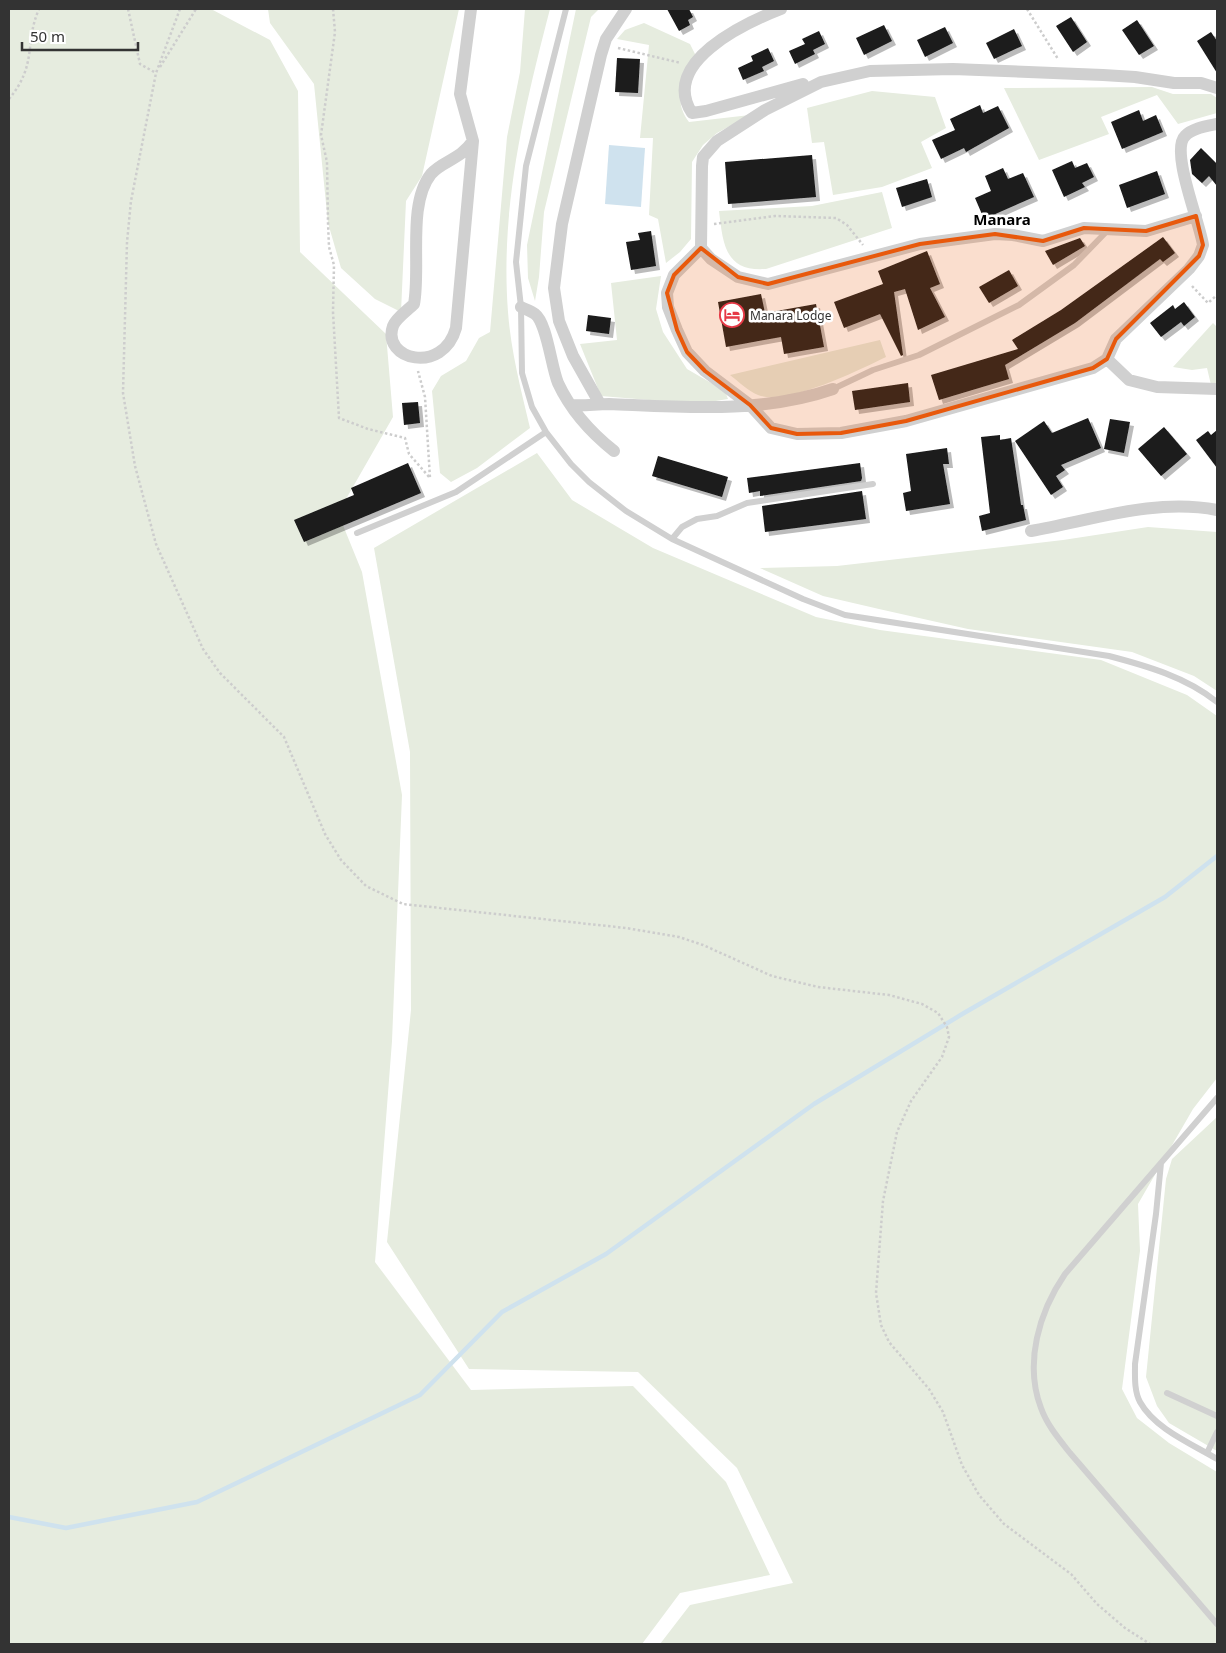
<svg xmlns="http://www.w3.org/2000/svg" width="1226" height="1653" font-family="'Noto Sans',sans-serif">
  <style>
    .green { fill: #e6ecdf }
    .water { fill: #cfe2ee }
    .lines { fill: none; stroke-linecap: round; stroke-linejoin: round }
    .stream { stroke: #cfe2ee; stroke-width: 4.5 }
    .building { fill: #1a1a1a; filter: url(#shadow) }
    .path { stroke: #cdcdcd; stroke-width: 2.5; stroke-dasharray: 2.5 2.5; stroke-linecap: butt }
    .service { stroke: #d0d0d0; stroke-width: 6 }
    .minor { stroke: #d0d0d0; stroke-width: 12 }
    .marked { fill: #e8590c; fill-opacity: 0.2; stroke: #e8590c; stroke-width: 4; stroke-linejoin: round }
    .labels { text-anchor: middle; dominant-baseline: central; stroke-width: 5; stroke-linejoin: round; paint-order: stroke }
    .poi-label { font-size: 12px; fill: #333; stroke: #fff; text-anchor: start }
    .quarter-label { font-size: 15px; font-weight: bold; fill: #000; stroke: #fff }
  </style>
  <defs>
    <filter id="shadow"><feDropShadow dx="4" dy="4" stdDeviation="0" flood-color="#0004"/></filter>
  </defs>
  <rect width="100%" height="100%" fill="#fff"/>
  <path class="green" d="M9,9H211L270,40L298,91L300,252L386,334L393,417L338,513L362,572L402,795L392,1041L375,1262L471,1390L633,1386L726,1482L770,1575L680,1593L642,1644H9Z
    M268,9H459L422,176L406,201L401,312L375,299L341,268L328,223L314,84L270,23Z
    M525,9H550C524,109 500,208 508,312C511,352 521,390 530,428L477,468L451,482L440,473L432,391L441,376L466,361L479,338L490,332L507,137L520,72Z
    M576,9H599L591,17L544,212L539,277L535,301L528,278L527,245Z
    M644,23L690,44L696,56C685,80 671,98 689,122L750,115L717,133L703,145L692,162L691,239L680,252L666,263L658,219L649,215L653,138H640L649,45L617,39L625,30Z
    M1152,87L1173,94H1211L1217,98V113L1178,124L1157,95L1101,117L1109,134L1039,160L1004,88Z
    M872,91L935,97L946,128L921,142L932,168L882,187L833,195L824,142L812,143L807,108Z
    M882,192L892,228L766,269C725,272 723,244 719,211L812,206Z
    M661,276L656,309L663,332L687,369L725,391L728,399L697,404L601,396L580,344L617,340L611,283Z
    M1213,323L1217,327V384L1211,385L1207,368L1192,370L1173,367Z
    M880,340L886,357C859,370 787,406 758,395C748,391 738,381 730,375Z
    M537,453L572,500L653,548L816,617L880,630L1101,660L1187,695L1217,716V1078L1193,1109L1138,1204L1140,1251L1122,1389L1137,1418L1169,1443L1217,1472V1644H660L690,1605L793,1583L737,1468L638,1372L469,1369L387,1242L411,1010L410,752L374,548Z
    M1148,527L1217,532V691L1194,676L1132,652L968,629L879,609L823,596L760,568L837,566L1063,540Z
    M1217,1117V1451L1169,1423L1157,1406L1146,1377L1166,1179L1172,1159Z"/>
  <path class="water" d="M609,145L645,148L641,207L605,204Z"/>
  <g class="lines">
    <path class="stream" d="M9,1517L66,1528L197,1502L420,1395L502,1312L606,1254L814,1104L964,1013L1165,897L1217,856"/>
  </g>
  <path class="building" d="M667,9H689L693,17L688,20L690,25L679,31Z
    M1071,17L1087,42L1073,52L1056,26Z
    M1137,20L1154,46L1139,55L1122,30Z
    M884,25L892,41L864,55L856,38Z
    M945,27L953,43L925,57L917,40Z
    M1014,29L1022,46L994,59L986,43Z
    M819,31L825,44L813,50L815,54L795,64L789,51L805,44L802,39Z
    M1211,32L1217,41V73L1197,41Z
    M768,48L774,61L762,67L764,71L743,80L738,68L753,61L751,56Z
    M617,58L640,59L638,93L615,92Z
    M980,105L983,113L998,106L1009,128L966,152L964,148L941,159L932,140L955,130L950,119Z
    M1139,110L1143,121L1156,115L1163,132L1122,149L1111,122Z
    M1201,148L1217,164V186L1209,176L1202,183L1192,174L1190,160Z
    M812,155L816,197L728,204L725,162Z
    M1072,161L1075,168L1087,163L1094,177L1082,183L1085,187L1064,197L1052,170Z
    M1003,168L1008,179L1023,173L1034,197L984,219L975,198L991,191L985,176Z
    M1157,171L1165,194L1127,208L1119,185Z
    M927,179L932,197L902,207L896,188Z
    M651,231L656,266L631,270L626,242L640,240L638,233Z
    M1163,237L1175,253L1163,262L1160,259L1075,323L1005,365L1009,379L939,400L931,375L1018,349L1012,340L1061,310Z
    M1080,238L1085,246L1053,265L1045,251Z
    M927,251L940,284L930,288L945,317L918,330L905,289L894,292L903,355L901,356L880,314L844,328L834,302L883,284L878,271Z
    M1009,270L1018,286L989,303L979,287Z
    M761,294L765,313L816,304L824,347L784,354L781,337L726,347L718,302Z
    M1184,302L1195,317L1184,326L1181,322L1161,337L1150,323L1173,305L1175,309Z
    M588,315L611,318L609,334L586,331Z
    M908,383L910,402L855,410L852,391Z
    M418,402L420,423L404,425L402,403Z
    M1088,418L1101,448L1061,465L1065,470L1056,476L1063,487L1051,495L1015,441L1044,421L1052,433Z
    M1110,419L1130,422L1124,453L1104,449Z
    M1164,427L1187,454L1161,476L1138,449Z
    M1217,430V468L1196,440L1208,431L1211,435Z
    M1000,435V440L1011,438L1021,505H1023L1026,520L982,531L979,516L990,513L981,437Z
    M947,448L949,464H943L950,504L906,511L903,493L911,491L906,454Z
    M658,456L728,477L722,497L652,476Z
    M408,463L421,493L304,542L294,520L354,495L351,488Z
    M860,463L862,478L861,481L760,496V491L749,493L747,478Z
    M862,491L866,519L765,532L762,506Z"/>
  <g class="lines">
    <path class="path" d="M128,9L140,64L156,73
      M180,9L156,73L131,201L127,242L123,393L135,466L156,544L203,649L220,673L284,737L325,834L341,860L366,886L403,904L626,928L679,937L703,945L772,976L818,987L889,995L922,1004L938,1013L947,1027L949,1037L942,1057L911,1101L897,1132L883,1201L876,1293L881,1325L889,1342L929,1389L943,1412L962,1465L979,1495L1004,1524L1071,1574L1097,1604L1125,1628L1150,1644
      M333,9L335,32L321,135L327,162L328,223L329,247L334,265L333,312L339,418L368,429L405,438L409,454L430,478L425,397L418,371
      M1027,9L1058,59
      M618,48L681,63
      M160,67L196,9
      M9,99C38,64 24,43 39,9
      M714,224L775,216L836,218L847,225L863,245
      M1192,286L1208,303L1217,295"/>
    <path class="service" d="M566,9L526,166L516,262L521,307L522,373L532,407L546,432L571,464L589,482L626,511L672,539L803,599L845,615L1109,656C1147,666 1186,677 1217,702
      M833,389L873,370L919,355L1019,305L1074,265L1108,230
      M357,533L456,492L546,432
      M672,539L682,527L697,519L717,516L747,503L873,484
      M1217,1098L1065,1274C1039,1312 1024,1363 1041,1408C1047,1425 1059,1439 1070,1453L1217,1624
      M1161,1163L1156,1214L1135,1364C1135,1376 1134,1391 1140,1402C1155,1429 1192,1444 1217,1459
      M1167,1393L1217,1416
      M1207,1453L1217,1432"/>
    <path class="minor" d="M471,9L460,94L473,141
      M781,9C745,23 659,63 692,113L706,111L803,84
      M473,141L456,328C443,375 381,360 393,326C396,318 408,310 414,304C421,267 407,204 431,174C442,161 460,160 473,141Z
      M1196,216L1146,231L1084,228L1043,241L1013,235L995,234L920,244L768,284L738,277L711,259L701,248L702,166L703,157L717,141L765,110L821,82L870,71L953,69L1103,75L1135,77L1174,83H1201L1217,88
      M701,248L674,275L667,293L668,307L677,330L687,352L705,371L750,405L771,428L797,434L841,433L906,421L1093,368L1107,359L1129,380L1157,387L1217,389
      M521,307C525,309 531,311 535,314C547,323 551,366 558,383C571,411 590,432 614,451
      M1107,359L1116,339L1189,269L1199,256L1203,245C1200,223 1170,151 1185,136C1192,128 1207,126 1217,124
      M600,404L573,356L559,321L554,288L562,224L601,55L606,39L626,9
      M571,405C584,406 596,404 609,404C683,407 761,414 833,389
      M1031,531C1093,520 1155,498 1217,510"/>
  </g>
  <path class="marked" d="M1196,216L1203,245L1199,256L1116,339L1107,359L1093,368L906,421L841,433L797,434L771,428L750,405L705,371L687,352L677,330L667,293L674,275L701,248L738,277L768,284L920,244L995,234L1043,241L1084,228L1146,231Z"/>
  <defs>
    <symbol id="hotel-ring" viewBox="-11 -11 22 22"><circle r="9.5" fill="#fff" stroke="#e63946" stroke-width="1.5"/><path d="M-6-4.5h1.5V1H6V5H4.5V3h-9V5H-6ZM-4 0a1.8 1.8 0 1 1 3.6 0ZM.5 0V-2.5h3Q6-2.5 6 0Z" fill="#e63946"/></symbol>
  </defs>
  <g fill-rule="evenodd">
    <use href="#hotel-ring" x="718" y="301" width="28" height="28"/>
  </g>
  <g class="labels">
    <g class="poi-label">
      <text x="750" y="315">Manara Lodge</text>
    </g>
    <g class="quarter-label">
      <text x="1002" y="219">Manara</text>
    </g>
  </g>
  <rect width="1226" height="1653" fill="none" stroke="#333333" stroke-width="20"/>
  <path d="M22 42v8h116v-8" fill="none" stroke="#333333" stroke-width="2.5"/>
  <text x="30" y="42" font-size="15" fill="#333333" stroke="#ffffff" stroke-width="4" paint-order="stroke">50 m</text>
</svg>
